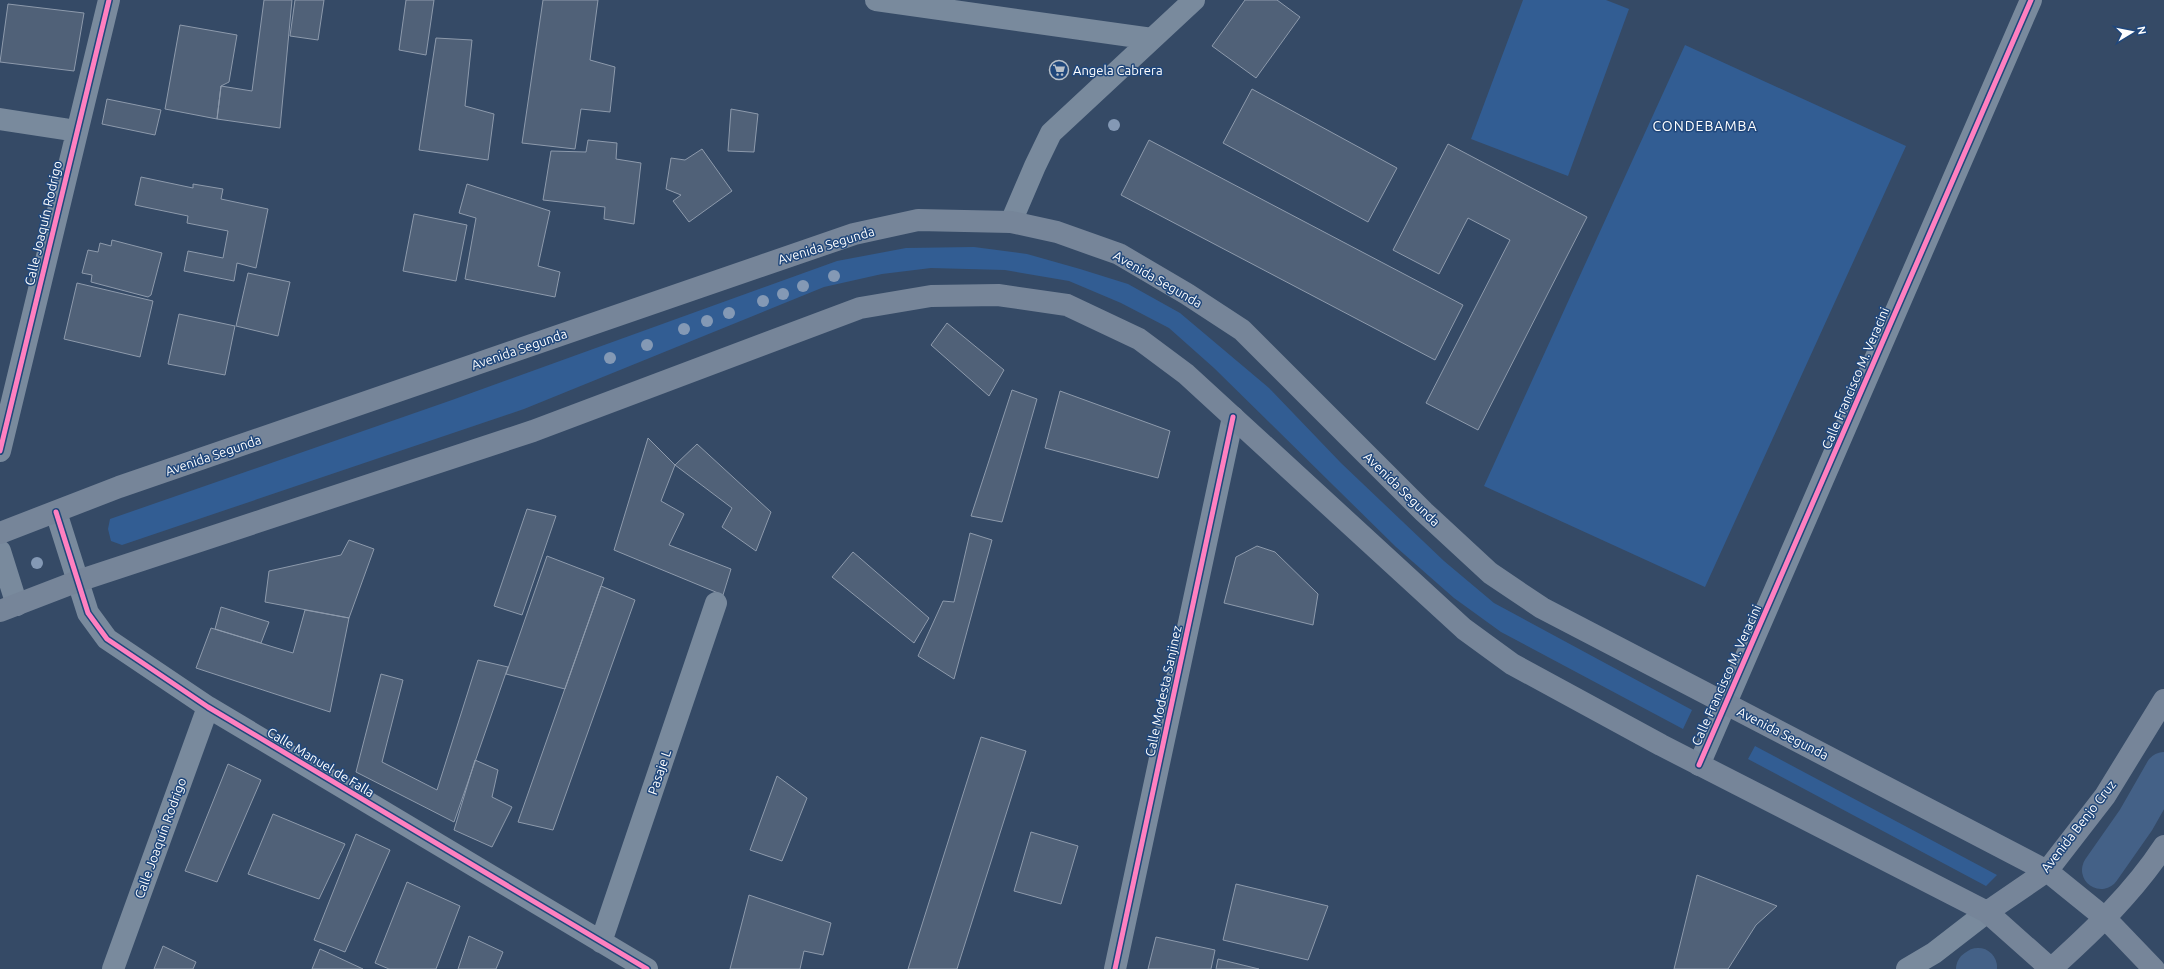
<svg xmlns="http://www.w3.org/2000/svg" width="2164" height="969" font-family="Ubuntu,sans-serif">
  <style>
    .green { fill: #325d93 }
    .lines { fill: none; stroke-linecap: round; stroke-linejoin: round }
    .canal { stroke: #446187; stroke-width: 38 }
    .building { fill: #506178; stroke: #8d9aac }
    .minor { stroke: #798a9d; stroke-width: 22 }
    .tertiary { stroke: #798a9d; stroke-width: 22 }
    .secondary { stroke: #768599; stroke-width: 22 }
    .cycleway-casing { stroke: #20477b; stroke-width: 8 }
    .cycleway { stroke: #ff80c0; stroke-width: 5 }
    .tree { fill: #8499b5 }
    .labels { text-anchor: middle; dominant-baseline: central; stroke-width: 3; stroke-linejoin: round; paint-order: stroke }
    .poi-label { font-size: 13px; fill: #fff; stroke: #20477b; text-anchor: start }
    .street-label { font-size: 13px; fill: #fff; stroke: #20477b }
    .neighbourhood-label { font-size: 14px; letter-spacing: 1px; fill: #fff; stroke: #20477b }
  </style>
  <rect width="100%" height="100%" fill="#354a66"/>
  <path class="green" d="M1523,0H1606L1629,9L1568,176L1471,139Z
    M1685,45L1906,146L1705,587L1484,486Z
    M974,247L1027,254L1080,269L1128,284L1180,313L1269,388L1341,463L1444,561L1494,603L1692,710L1683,729L1501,632L1454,598L1396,547L1214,368L1169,328L1121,303L1069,281L1005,270L931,268L882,274L824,287L524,409L122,545L111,541L108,529L110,519L452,400L837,261L906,248Z
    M1755,746L1997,875L1986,886L1748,759Z"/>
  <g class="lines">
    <path class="canal" d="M2101,870L2136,820L2164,771
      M1975,969L1978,967"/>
  </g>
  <path class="building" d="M264,0H292L280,128L217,119L221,86L252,91Z
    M295,0H324L318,40L290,36Z
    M406,0H434L426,55L399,50Z
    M543,0H598L590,60L615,67L610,112L581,109L575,149L522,143Z
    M1245,0H1277L1300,17L1256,78L1212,46Z
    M8,4L84,13L74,71L0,62Z
    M180,25L237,35L229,82L221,86L217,119L165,109Z
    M436,38L472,40L465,106L494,114L488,160L419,150Z
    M1252,89L1397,168L1368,222L1223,143Z
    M107,99L161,110L155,135L102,124Z
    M731,109L758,114L754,152L728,151Z
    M588,140L617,143L616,159L641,163L634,224L604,219L605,207L543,200L551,151L586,152Z
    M1149,140L1463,305L1435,360L1121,195Z
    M1448,144L1587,217L1478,430L1426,403L1510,240L1468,218L1439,274L1393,250Z
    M702,149L732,191L689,222L673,201L681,195L666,189L671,158L685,160Z
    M141,177L193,188V184L223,189L221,199L268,209L256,268L237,263L234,281L184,271L188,251L223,258L228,231L187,223L188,216L135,205Z
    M467,184L550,211L538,266L560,272L555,297L465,279L476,218L459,213Z
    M414,214L467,225L456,281L403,271Z
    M112,240L162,253L151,295L148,297L91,282L92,275L82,273L88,250L98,252L100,243L111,246Z
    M248,273L290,282L278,336L236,326Z
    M77,283L153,301L140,357L64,339Z
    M179,314L235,326L225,375L168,364Z
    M947,323L1004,370L989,396L931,345Z
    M1012,390L1037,399L1002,522L971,516Z
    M1060,391L1170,431L1158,478L1045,448Z
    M648,438L675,465L661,501L684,514L669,545L731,569L723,595L614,550Z
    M697,444L771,512L756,551L722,527L732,508L675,465Z
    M527,509L556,516L522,615L494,606Z
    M970,533L992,540L954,679L918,656L943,601L954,602Z
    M349,540L374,549L349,618L265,602L269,571L341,555Z
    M1257,546L1275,552L1318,594L1313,625L1224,603L1236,557Z
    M853,552L929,618L914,643L832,577Z
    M547,556L604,578L565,689L506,674Z
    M601,586L635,600L553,830L518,822Z
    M221,607L269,622L261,643L215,629Z
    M305,610L349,618L330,712L196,668L211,628L293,653Z
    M478,660L508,667L454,822L356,772L381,674L403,680L382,762L437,790Z
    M981,737L1026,751L957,969H908Z
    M475,760L498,770L492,797L512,807L492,847L454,830Z
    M228,764L261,780L217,882L185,871Z
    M777,776L807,798L782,861L750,850Z
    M273,814L345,844L319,899L248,874Z
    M1031,832L1078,846L1061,904L1014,891Z
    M356,834L390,850L345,952L314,940Z
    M1697,875L1777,906L1756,925L1728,969H1674Z
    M407,882L460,906L436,969H389L375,963Z
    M1236,884L1328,906L1308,960L1223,940Z
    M749,895L831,923L823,955L804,951L800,969H730Z
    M469,936L503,952L496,969H458Z
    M1156,937L1215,950L1211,969H1148Z
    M163,946L196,962L193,969H154Z
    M320,949L363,969H312Z
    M1218,959L1259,969H1216Z"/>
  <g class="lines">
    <path class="minor" d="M876,0L1152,39
      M0,119L77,131
      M1011,222L1035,166L1051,133L1194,0
      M0,451L109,0
      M56,512L88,613L107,639L208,707L647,969
      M0,551L17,605
      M1699,765L2031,0
      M601,942L716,603
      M113,969L208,707
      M1115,969L1233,417"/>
    <path class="tertiary" d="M1907,969L1934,953L1987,912"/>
    <path class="secondary" d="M0,533L119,487L854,234L918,220L1011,222L1057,232L1119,254L1187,294L1242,330L1424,512L1490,573L1542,608L2047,871L2105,918L2154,969
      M0,611L78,581L533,431L860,308L931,296L998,295L1067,305L1139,339L1186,374L1464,629L1512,664L1661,745L1987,912L2051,969
      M1987,912L2047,871L2105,796L2164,700
      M2051,969C2093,931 2133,893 2164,846"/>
    <defs>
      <path id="cycleway" d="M0,451L109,0
        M56,512L88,613L107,639L208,707L647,969
        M1699,765L2031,0
        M1115,969L1233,417"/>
    </defs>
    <use href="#cycleway" class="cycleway-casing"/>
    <use href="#cycleway" class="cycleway"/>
  </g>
  <g class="tree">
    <circle cx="1114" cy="125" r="6"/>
    <circle cx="834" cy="276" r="6"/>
    <circle cx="803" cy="286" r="6"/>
    <circle cx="783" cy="294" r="6"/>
    <circle cx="763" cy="301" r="6"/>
    <circle cx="729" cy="313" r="6"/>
    <circle cx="707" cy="321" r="6"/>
    <circle cx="684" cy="329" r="6"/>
    <circle cx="647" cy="345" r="6"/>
    <circle cx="610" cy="358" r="6"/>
    <circle cx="37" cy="563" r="6"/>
  </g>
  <defs>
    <symbol id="supermarket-ring" viewBox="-11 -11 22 22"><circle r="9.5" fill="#20477b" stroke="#b8c0c9" stroke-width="1.5"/><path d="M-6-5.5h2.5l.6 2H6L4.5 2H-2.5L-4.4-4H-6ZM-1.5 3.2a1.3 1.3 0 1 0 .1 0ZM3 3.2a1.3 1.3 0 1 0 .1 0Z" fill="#b8c0c9"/></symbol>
  </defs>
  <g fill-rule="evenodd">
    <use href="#supermarket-ring" x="1048" y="59" width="22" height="22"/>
  </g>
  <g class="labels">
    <g class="poi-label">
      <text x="1073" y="70">Angela Cabrera</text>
    </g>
    <g class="street-label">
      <text transform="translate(43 223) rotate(-77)">Calle Joaquín Rodrigo</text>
      <text transform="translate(826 245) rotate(-17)">Avenida Segunda</text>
      <text transform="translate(1158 279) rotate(30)">Avenida Segunda</text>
      <text transform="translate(519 349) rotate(-19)">Avenida Segunda</text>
      <text transform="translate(1855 378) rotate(-67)">Calle Francisco M. Veracini</text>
      <text transform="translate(213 455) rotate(-19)">Avenida Segunda</text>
      <text transform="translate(1402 489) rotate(44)">Avenida Segunda</text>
      <text transform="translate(1726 675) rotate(-66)">Calle Francisco M. Veracini</text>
      <text transform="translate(1163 691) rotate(-78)">Calle Modesta Sanjinez</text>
      <text transform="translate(1783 733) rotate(27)">Avenida Segunda</text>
      <text transform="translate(321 762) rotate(31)">Calle Manuel de Falla</text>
      <text transform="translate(659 772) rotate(-71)">Pasaje L</text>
      <text transform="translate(2078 826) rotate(-52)">Avenida Benjo Cruz</text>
      <text transform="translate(160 838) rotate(-70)">Calle Joaquín Rodrigo</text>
    </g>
    <g class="neighbourhood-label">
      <text x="1705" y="126">CONDEBAMBA</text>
    </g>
  </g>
  <g transform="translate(2132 32) rotate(80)" stroke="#20477b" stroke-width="3" paint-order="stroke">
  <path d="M0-3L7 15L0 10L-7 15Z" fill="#ffffff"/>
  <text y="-6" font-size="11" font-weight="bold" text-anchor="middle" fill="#ffffff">N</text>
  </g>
</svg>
